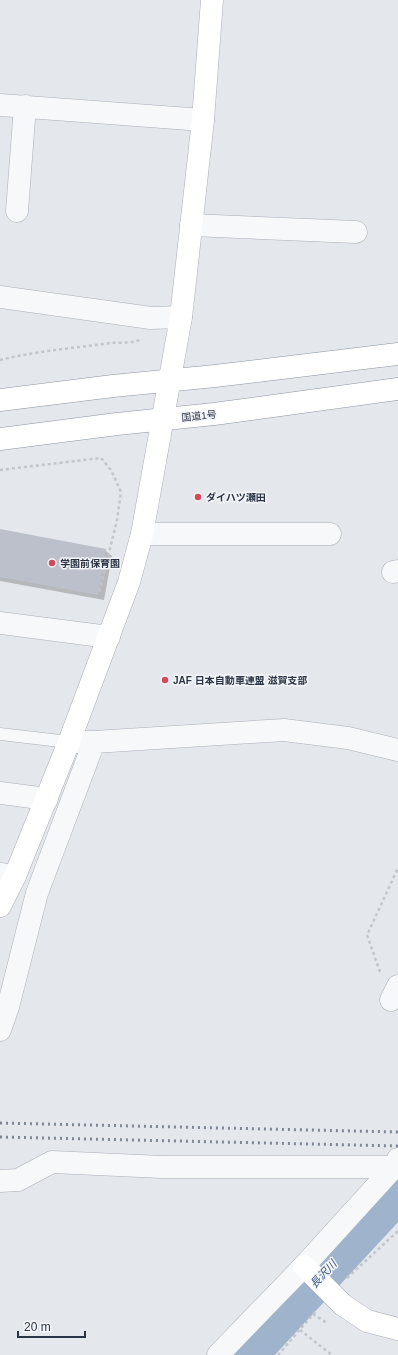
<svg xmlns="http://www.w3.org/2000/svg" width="398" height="1355" font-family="Arial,'Noto Sans JP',sans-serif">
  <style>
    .shadow { fill: #0003 }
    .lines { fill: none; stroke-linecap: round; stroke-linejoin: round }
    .river { stroke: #9fb4cc; stroke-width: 40 }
    .building { fill: #bbc0ca }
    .lane-casing { stroke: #a9aeb7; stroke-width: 13 }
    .street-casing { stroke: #a9aeb7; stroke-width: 23 }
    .secondary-casing { stroke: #a9aeb7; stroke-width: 23 }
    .highway-casing { stroke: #8b94a3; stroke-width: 23 }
    .path { stroke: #c2c5cb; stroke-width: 2.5; stroke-dasharray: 3 3; stroke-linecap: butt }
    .lane { stroke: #f7f8fa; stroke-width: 12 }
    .street { stroke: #f7f8fa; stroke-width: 22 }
    .secondary { stroke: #fff; stroke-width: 22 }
    .highway { stroke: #fff; stroke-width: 22 }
    .rail { stroke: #7d8696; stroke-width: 3; stroke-dasharray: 2 4; stroke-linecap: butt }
    .poi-dot { fill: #d1495b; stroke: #f4f6f9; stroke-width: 1.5 }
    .labels { text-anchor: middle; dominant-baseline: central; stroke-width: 3; stroke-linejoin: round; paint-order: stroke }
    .street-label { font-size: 10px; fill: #2b3445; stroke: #f4f6f9 }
    .poi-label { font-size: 10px; font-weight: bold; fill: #2b3445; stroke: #f4f6f9; text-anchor: start }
    .water-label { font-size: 11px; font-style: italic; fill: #34527a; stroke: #f4f6f9 }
  </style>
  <rect width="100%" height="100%" fill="#e4e7ec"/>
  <path class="shadow" d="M0,530L105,550L112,556L104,600L0,581Z"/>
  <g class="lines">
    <path class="river" d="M248,1355L266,1335L398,1193"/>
  </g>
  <path class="building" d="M0,529L106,549L98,595L0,577Z"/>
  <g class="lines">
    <defs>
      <path id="lane" d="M0,734L69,742"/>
      <path id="street" d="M0,105L203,120
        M17,211L25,106
        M191,225L356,232
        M0,297L151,318L181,317
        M142,534H330
        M393,572L398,571
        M0,623L109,637
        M69,742H94L284,730L348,738L398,750
        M0,793L47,799
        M0,874L15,876
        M391,1000L398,986
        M0,1030L8,1007L37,893L94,742
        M0,1181L18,1180L52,1162L162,1167H398
        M218,1355L304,1266L394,1167L398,1159"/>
      <path id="secondary" d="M0,906L15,876L69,742L129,582L142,534L181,317L203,120L212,0
        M304,1266L343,1305L367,1321L398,1329"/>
      <path id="highway" d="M0,400L113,386L215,376L398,354
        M0,439L117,424L214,414L398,389"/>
    </defs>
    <use href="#lane" class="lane-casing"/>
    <use href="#street" class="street-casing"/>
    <use href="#secondary" class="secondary-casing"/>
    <use href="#highway" class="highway-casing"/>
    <path class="path" d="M0,360C36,351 74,348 111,343C121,342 133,344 141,339
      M0,470L101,458L111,470L121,492L117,520L99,593
      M380,972L367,935L398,868
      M347,1278L398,1231
      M313,1314L327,1323
      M300,1330L332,1355
      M278,1355L316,1311"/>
    <use href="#lane" class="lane"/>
    <use href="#street" class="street"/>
    <use href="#secondary" class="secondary"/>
    <use href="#highway" class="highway"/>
    <path class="rail" d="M0,1123L398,1132
      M0,1137L398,1146"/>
  </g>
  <g class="poi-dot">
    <circle cx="198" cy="497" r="4"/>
    <circle cx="52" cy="563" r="4"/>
    <circle cx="165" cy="680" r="4"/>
  </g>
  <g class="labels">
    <g class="street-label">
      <text transform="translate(199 416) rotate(-6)">国道1号</text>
    </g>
    <g class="poi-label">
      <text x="206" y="497">ダイハツ瀬田</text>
      <text x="60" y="563">学園前保育園</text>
      <text x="173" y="680">JAF 日本自動車連盟 滋賀支部</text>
    </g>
    <g class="water-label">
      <text transform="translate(323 1274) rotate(-47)">長沢川</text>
    </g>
  </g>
  <path d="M18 1331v6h67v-6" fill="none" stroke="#2b3445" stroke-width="2"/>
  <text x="24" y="1331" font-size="12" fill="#2b3445" stroke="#f4f6f9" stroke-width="3" paint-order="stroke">20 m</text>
</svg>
